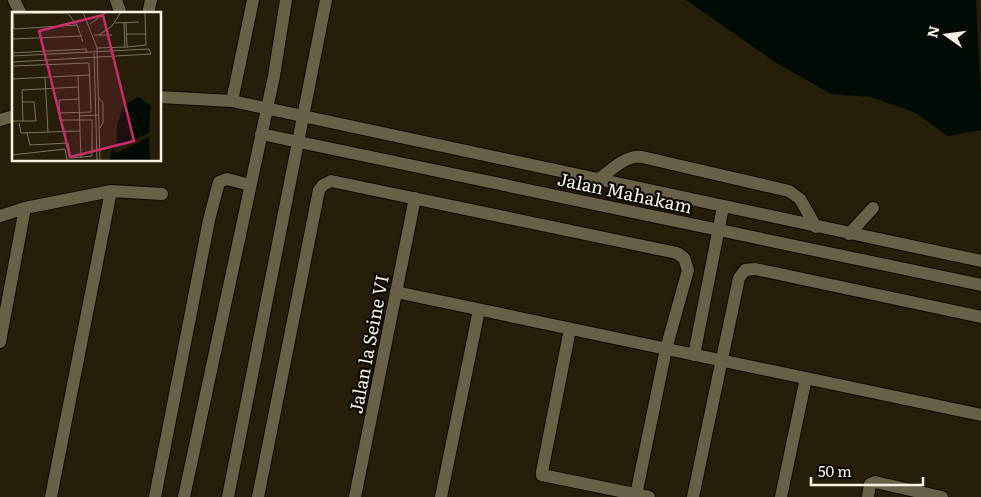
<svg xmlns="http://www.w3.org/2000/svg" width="981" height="497" font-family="Literata,serif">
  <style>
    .water { fill: #000b03 }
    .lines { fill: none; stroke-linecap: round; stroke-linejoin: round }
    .street-casing { stroke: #0f0700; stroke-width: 14 }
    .street { stroke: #696048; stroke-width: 12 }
    .labels { text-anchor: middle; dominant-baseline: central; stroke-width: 4.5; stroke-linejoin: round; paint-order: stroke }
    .street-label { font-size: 18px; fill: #f7f2e4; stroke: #0c0802 }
    .inset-road { fill: none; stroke: #7a7360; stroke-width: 1 }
    .view { fill: #c72e69; fill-opacity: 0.15; stroke: #c72e69; stroke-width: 2.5 }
    .inset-edge { fill: none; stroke: #f7f2e4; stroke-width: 2.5 }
  </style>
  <rect width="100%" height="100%" fill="#261e08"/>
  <path class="water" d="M686,0H976L981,96V130L948,136L916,113L871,97L831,94L775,62Z"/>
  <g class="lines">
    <defs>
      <path id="street" d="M14,0L21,14
        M116,0L121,14
        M148,14L151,0
        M160,97L232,101L253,0
        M232,101L981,261
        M0,120L14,116
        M261,134L981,285
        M598,180C611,170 625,155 642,157L789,191L800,199L816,227
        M0,216L25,208L111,191L162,194
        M849,234L873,208
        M396,292L981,415
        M570,329L542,472V475L649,497
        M0,342L25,208
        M694,355L723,207
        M51,497L111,191
        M155,497L209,220L219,182L227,179L250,185
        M184,497L274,76L286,0
        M228,497L326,0
        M258,497L319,190L323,185L331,181L677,253L684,258L688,270L666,349L636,495
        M355,497L415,198
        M441,497L479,310
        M693,497L739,278L745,270L755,269L981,317
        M781,497L806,378
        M868,497L870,484L875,482L942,497"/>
    </defs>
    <use href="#street" class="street-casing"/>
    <use href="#street" class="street"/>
  </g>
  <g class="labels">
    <g class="street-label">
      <text transform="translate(625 192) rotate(12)">Jalan Mahakam</text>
      <text transform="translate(368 344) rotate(-79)">Jalan la Seine VI</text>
    </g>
  </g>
  <g transform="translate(12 12)">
    <rect width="149" height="149" fill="#261e08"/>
    <path d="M127,85L139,94L137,121L105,134V113L112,93ZM137,125L138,148H98L100,135L104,141Z" fill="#000b03"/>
    <path class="inset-road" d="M1,0L2,17L65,13M55,0L65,13L71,30M71,0L85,36L113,35M1,2L55,1M112,10L113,36M114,10L115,36M103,11L127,10M78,12L95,0M115,22H134M82,23H100M87,23L100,14L109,0M0,27L70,24M115,35L134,33L133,0M85,36L88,148M0,41L74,37L75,41M82,41L85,148M0,44L137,37L139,42L0,50M0,54L77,51L79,100L47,101M66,64L69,146M33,65L36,120M0,67L78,63M87,86L91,91V111L88,116M67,104L86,103M0,109H24L22,90H11M11,110L10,78L66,75M7,111L9,121L68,119M15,121L18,133L56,131L59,146L80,144V108H48L47,88L67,87M0,143L53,137L55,148"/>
    <path class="view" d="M91,3L122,129L58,145L27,19Z"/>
    <rect width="149" height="149" class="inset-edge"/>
  </g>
  <g transform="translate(946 35) rotate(284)" stroke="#0c0802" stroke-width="4" paint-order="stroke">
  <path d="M0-4L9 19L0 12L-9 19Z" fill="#f7f2e4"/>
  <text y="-8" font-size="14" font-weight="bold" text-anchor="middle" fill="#f7f2e4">N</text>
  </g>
  <path d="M811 477v8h112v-8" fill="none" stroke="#f7f2e4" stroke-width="2.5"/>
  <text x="818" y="477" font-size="15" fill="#f7f2e4" stroke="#0c0802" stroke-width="4" paint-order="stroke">50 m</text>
</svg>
